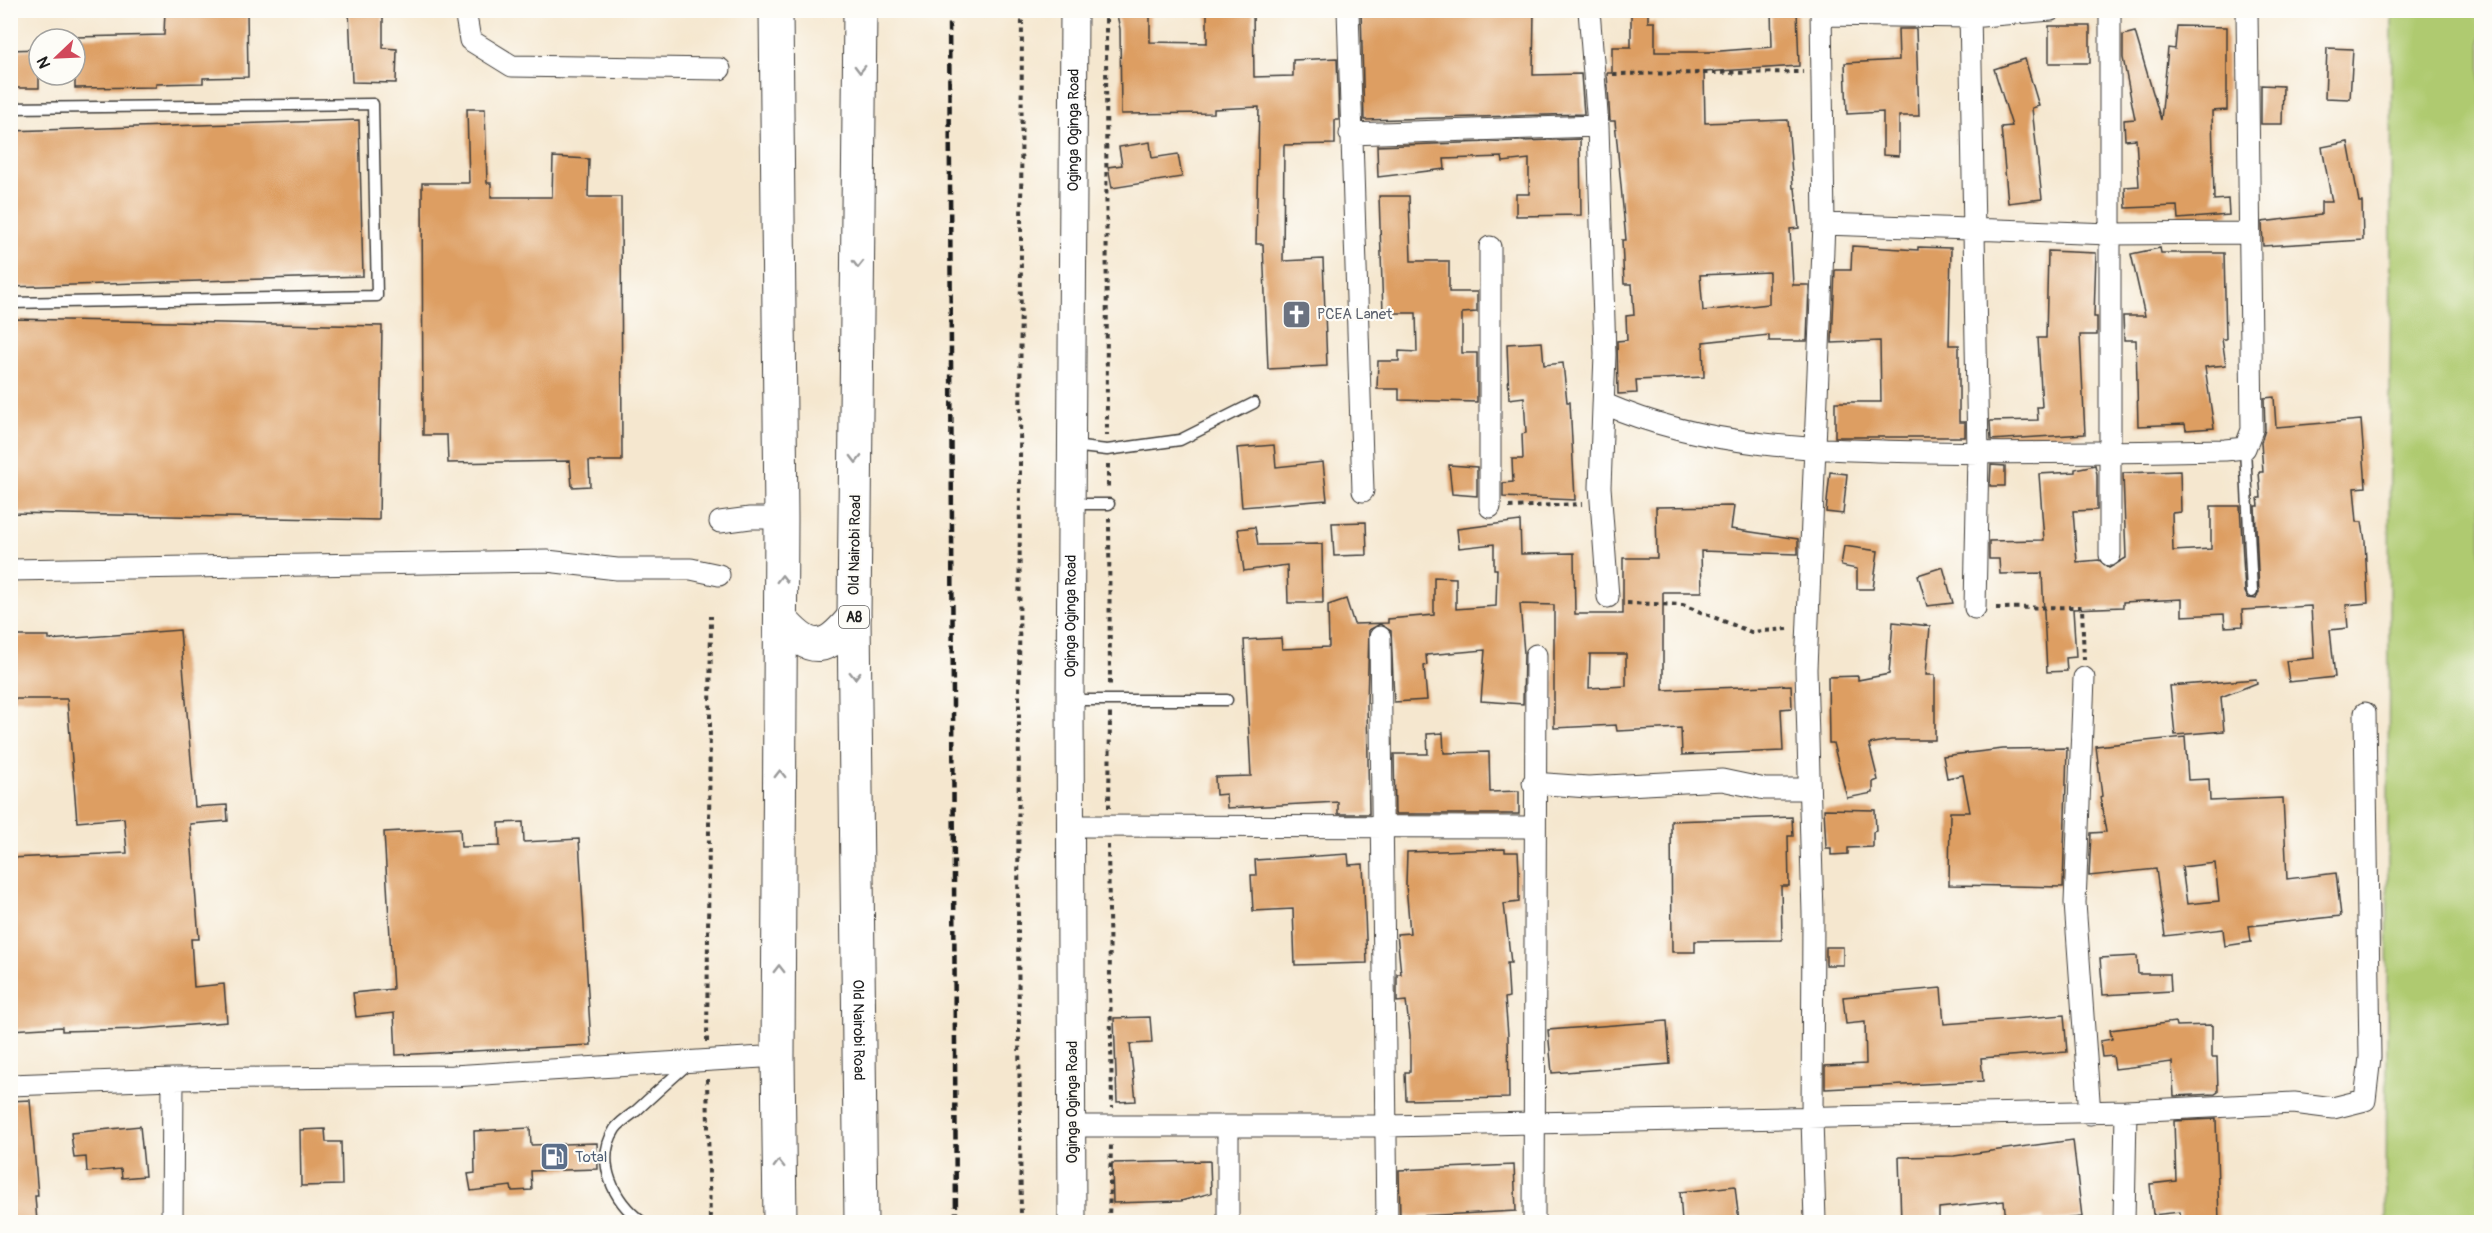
<svg xmlns="http://www.w3.org/2000/svg" width="2492" height="1233" font-family="Pangolin,sans-serif">
  <style>
    .green { fill: #afca70; stroke: #667346; stroke-width: 1.5 }
    .building { fill: #dd9e62; fill-rule: evenodd }
    .lines { fill: none; stroke-linecap: round; stroke-linejoin: round }
    .service-casing { stroke: #3d3a37; stroke-width: 13 }
    .minor-casing { stroke: #3d3a37; stroke-width: 23 }
    .tertiary-casing { stroke: #3d3a37; stroke-width: 29 }
    .trunk-casing { stroke: #3d3a37; stroke-width: 35 }
    .path { stroke: #3d3a37; stroke-width: 4; stroke-dasharray: 4.5 4.5; stroke-linecap: butt }
    .service { stroke: #fff; stroke-width: 10 }
    .minor { stroke: #fff; stroke-width: 21 }
    .tertiary { stroke: #fff; stroke-width: 27 }
    .trunk { stroke: #fff; stroke-width: 33 }
    .rail { stroke: #1c1c1c; stroke-width: 4.5; stroke-dasharray: 9 4.5; stroke-linecap: butt }
    .oneway { stroke: #999 }
    .labels { text-anchor: middle; dominant-baseline: central; stroke-width: 4.5; stroke-linejoin: round; paint-order: stroke }
    .shield { fill: #fdfcf7; stroke: #605f5e; stroke-width: 1.5 }
    .shield-label { font-size: 14px; font-weight: bold; fill: #1c1c1c }
    .street-label { font-size: 15px; fill: #1c1c1c; stroke: #fdfcf7 }
    .worship-label { font-size: 15px; fill: #5b616d; stroke: #fdfcf7; text-anchor: start }
    .service-label { font-size: 15px; fill: #4e5e75; stroke: #fdfcf7; text-anchor: start }
  </style>
  <rect width="100%" height="100%" fill="#fdfcf7"/>
  <filter id="ink" filterUnits="userSpaceOnUse"><feTurbulence type="fractalNoise" baseFrequency=".0167" numOctaves="2"/><feDisplacementMap in="SourceGraphic" scale="12" xChannelSelector="R" yChannelSelector="G"/><feConvolveMatrix kernelMatrix="1 2 1 2 8 2 1 2 1" color-interpolation-filters="sRGB"/></filter>
  <filter id="wash" filterUnits="userSpaceOnUse"><feTurbulence type="fractalNoise" baseFrequency=".008" numOctaves="4" result="noise"/><feDisplacementMap in="SourceGraphic" scale="24" xChannelSelector="R" yChannelSelector="G"/><feGaussianBlur stdDeviation="1.35" result="paint"/><feColorMatrix in="noise" values="0 0 0 0 0 0 0 0 0 0 0 0 0 0 0 0 0 1.4 0 .05"/><feComposite in="paint" operator="in"/></filter>
  <g filter="url(#wash)">
    <rect width="100%" height="100%" fill="#f5e7cf"/>
    <path class="green" d="M2392,11H2481V1222H2386Z"/>
    <g id="blocks">
      <path class="building" d="M165,10H247L248,77L203,78V83L156,84V87L75,88V37L164,35Z
        M349,10H383V48L397,49L396,83L352,82Z
        M1116,10H1150V42L1207,43V10H1253L1254,77L1293,76V60L1337,58L1339,120H1335V144L1284,145L1283,261L1323,259L1327,366L1268,369L1263,244H1256L1259,107L1214,109V113L1121,114L1120,29Z
        M1361,10H1534L1533,75L1581,74L1584,114L1364,120Z
        M1631,10H1648V22H1655V52H1708L1772,47L1771,10H1797L1799,66L1704,72L1705,123L1788,120L1793,188H1795L1799,228L1790,229L1793,285H1809L1807,341H1769V335L1703,342L1704,377L1636,380L1637,393L1618,394L1617,341L1627,340L1626,316L1634,315L1632,284H1624L1622,240H1626L1615,121H1610L1607,73H1612V47H1631ZM1769,272V304L1703,311L1700,275Z
        M2049,26H2090V63H2049Z
        M2177,26L2227,27V110L2212,111L2214,200L2228,199L2229,215L2178,219L2177,206L2126,208L2125,187L2139,186L2136,139L2125,140L2124,120L2135,119L2123,58V35L2135,32L2161,120L2168,48L2175,49Z
        M1898,29H1916L1919,116H1899V156L1883,155V112L1847,114L1845,63L1899,60Z
        M2327,48L2353,49L2350,99L2325,98Z
        M39,49V88H11L10,50Z
        M2025,59L2039,106L2032,108L2042,199L2008,203L2001,127L2012,126L1994,69Z
        M2261,85L2283,86L2282,124H2261Z
        M467,109H485L487,183H491V197H552L553,157L589,159L588,197H621L622,461H589L590,486L572,487L570,461L448,463L447,435H423L422,183H469Z
        M359,120L363,276L10,287V131Z
        M1580,139L1581,215L1516,216V194H1529V159L1503,162L1502,157L1444,159L1445,169L1378,177L1377,146Z
        M1150,142L1152,158L1178,154L1182,177L1112,188L1108,167L1122,165L1119,147Z
        M2348,142L2359,202H2362L2363,240L2263,246L2262,222L2321,215V202H2332L2322,147Z
        M1379,196H1409L1411,261H1449V292H1477V312L1462,313V353H1477V402L1399,400V389H1377L1378,361H1399V351L1417,352L1416,313H1383Z
        M1852,246L1918,250V247L1951,248L1949,345H1959V422H1965V437H1835V402H1881L1880,341L1832,343L1835,270H1851Z
        M2160,248L2161,253H2224L2226,339H2222L2226,365L2205,367L2214,428L2186,430L2185,424L2138,426L2136,340H2124L2123,316H2145L2131,254Z
        M2048,251L2096,253L2094,317H2097V335H2080L2085,434L1991,440L1990,421L2038,420L2037,407H2042L2038,338H2046Z
        M10,319L382,326L379,520L10,513Z
        M1542,342L1544,365L1563,363L1567,402H1570L1575,500L1503,497V483L1513,482L1512,459H1523L1522,434L1526,433L1524,397L1509,399L1507,344Z
        M2274,397L2276,427L2361,420L2366,487L2354,488L2357,522H2362L2365,541L2368,603L2346,605L2348,628L2330,630L2335,677L2289,682L2286,661L2314,658L2311,606L2242,610L2243,626L2225,627L2224,614L2182,616V599L2123,602V607L2073,609L2076,657L2066,658L2067,671L2047,672L2042,573L2000,574L1999,559H1989V541L2044,540L2039,474L2075,472V469L2095,465L2097,474V510L2073,511L2077,562L2099,560L2109,568L2126,558L2123,473L2180,471L2181,512L2172,513L2173,551L2211,549V506H2240L2245,592L2248,598L2256,599L2259,592L2255,506H2259L2258,498H2261L2259,472H2263L2261,442L2265,430L2264,398Z
        M1274,445L1276,467L1323,462L1327,500L1242,507L1237,448Z
        M1449,465L1477,467V496L1452,494Z
        M1991,465L2005,466V486H1990Z
        M1830,472L1847,474L1843,514L1826,512Z
        M1734,506L1731,529L1798,539V554L1701,551L1702,592H1663V690L1791,685L1792,708L1781,709L1783,751L1682,755L1681,728L1617,731L1616,725L1554,728V605L1520,604L1524,653L1523,704L1481,701L1485,650L1426,655L1427,665L1424,666L1427,700L1394,702L1391,631L1380,624L1369,630L1367,704L1369,814H1338V802L1227,808L1226,794L1216,795L1215,777L1251,776L1244,640L1281,638L1282,649L1329,647L1328,605L1346,599L1354,624L1388,623V619L1434,615V577L1456,578V609L1496,606L1497,569H1494V544L1459,548L1457,529L1520,521L1521,554L1574,553L1575,614H1623V558H1657L1656,507ZM1590,654H1626V686L1589,688Z
        M1366,522L1367,555L1334,556L1332,523Z
        M1255,527L1258,545L1322,544L1323,603H1288L1287,565L1244,571L1238,529Z
        M1844,546L1878,551L1873,589H1857V569L1841,566Z
        M1943,567L1953,603L1927,606L1918,575Z
        M1893,622L1930,626L1926,675H1935V740H1891L1869,744L1878,780L1873,782V793L1847,798L1833,743H1829L1828,677L1858,676V680L1889,674Z
        M180,630L195,807L227,805L228,821L190,824L199,939H191L194,987L224,984L227,1022L141,1029L62,1031V1027L10,1030V858L127,853L124,818L77,822L67,699H10V636H49V640Z
        M2256,679L2257,683L2221,697L2224,731L2175,735L2170,686Z
        M1443,733L1444,753L1489,752L1490,792L1519,791V814H1395L1394,754H1428L1427,734Z
        M2185,737L2188,780L2209,779L2210,801L2283,798L2287,879L2336,873L2341,916L2249,926L2251,942L2225,946L2223,929L2165,936L2156,869L2089,876L2091,833L2106,832L2100,797L2102,796L2096,746ZM2215,863L2219,901L2187,904L2182,867Z
        M2067,748L2063,887L1949,885L1950,812H1970L1963,775L1947,778L1943,756L2003,749Z
        M1824,809L1875,810L1876,831L1873,832V847L1848,848V854L1831,855V848H1826Z
        M1792,817L1793,836H1788L1789,886H1781L1782,940L1695,941V952H1672L1671,821Z
        M523,822L524,842L579,839L591,1045L396,1055L394,1013L356,1017L353,993L393,989L384,832L460,828L461,847L500,846L499,823Z
        M1505,849V852H1518L1519,871V902L1504,904L1511,963H1507L1509,997L1505,998L1508,1035L1509,1098L1406,1100L1405,1072H1410V1035L1406,1001L1397,1002V974H1401L1397,934L1410,933L1406,885L1407,852Z
        M1348,854L1349,865L1363,864L1367,963L1295,965L1293,909L1253,911L1251,875H1256L1255,860Z
        M1826,947H1843V965H1826Z
        M2137,956L2138,974H2170L2171,991L2103,995L2100,958Z
        M1941,988L1944,1024L2064,1015L2067,1052L1981,1058L1983,1081L1825,1089V1066L1866,1064L1865,1022L1846,1024L1843,997Z
        M1150,1017L1152,1043L1130,1044L1136,1101L1117,1102L1114,1018Z
        M1667,1021L1670,1064L1552,1073L1548,1030Z
        M2175,1022L2176,1026L2212,1025V1057H2217L2218,1092L2215,1094L2174,1096L2172,1062L2115,1069L2113,1056L2102,1057L2100,1041L2112,1039L2110,1030Z
        M30,1100L38,1196H35L37,1222H10V1101Z
        M2216,1119L2219,1222H2181L2180,1212L2153,1215L2150,1184L2176,1181L2174,1121Z
        M140,1126L145,1176L122,1178L121,1169L87,1172L86,1157L74,1158L71,1133Z
        M530,1128L531,1145L597,1143L598,1169L531,1171L532,1190L512,1191L511,1186L471,1191L468,1174L475,1173L474,1131Z
        M325,1129L326,1142H341L342,1185L301,1186L300,1130Z
        M2073,1140L2082,1217L2044,1221L2043,1217L2006,1221L2004,1201L1939,1208V1222H1901L1899,1157L1954,1156Z
        M1210,1161L1211,1193L1181,1201L1113,1203L1112,1163Z
        M1514,1165L1516,1211L1400,1217L1399,1170Z
        M1735,1186L1739,1222H1682L1680,1192Z"/>
    </g>
  </g>
  <g filter="url(#ink)">
    <use href="#blocks" fill-opacity="0" stroke="#3d3a37" stroke-width="1.5"/>
    <g class="lines">
      <defs>
        <path id="service" d="M10,108L373,104L377,296L10,303
          M1072,446L1107,450L1180,440L1254,403
          M2245,448L2252,592
          M1073,504H1109
          M1072,700H1227
          M642,1222C614,1201 594,1162 615,1129C619,1123 629,1116 636,1111C653,1095 670,1080 687,1065"/>
        <path id="minor" d="M465,10L470,40L512,66L720,69
          M1348,10L1363,491
          M1589,10L1598,126L1605,354L1600,487L1608,597
          M1970,10L1978,453L1975,608
          M1821,15L1970,17L2051,10
          M1350,134L1598,126
          M1824,224L2111,234L2248,233
          M1490,247V507
          M1605,404C1705,448 1817,450 1925,452C2025,454 2125,452 2225,450L2245,448L2252,430L2247,10
          M720,522L750,518H781
          M2110,555V10
          M10,570L547,561L617,569H691L719,575
          M1380,637L1387,1222
          M2084,678L2075,903L2090,1114
          M1533,783L1588,787L1722,780L1765,789H1809
          M1072,826L1535,827
          M10,1085L173,1079L453,1076L778,1056
          M2126,1111L2294,1103L2333,1108L2365,1100L2370,1057L2365,713
          M1072,1126H1387L2126,1111L2124,1222
          M172,1222L173,1079
          M1228,1222V1128
          M1534,1222L1536,655
          M1815,1222L1812,1118L1813,914L1806,669L1824,224L1821,10"/>
        <g id="tertiary">
          <path id="s1" d="M1072,1222L1070,700L1074,10"/>
        </g>
        <g id="trunk">
          <path d="M776,10L781,518L778,1056L780,1222"/>
          <path id="s2" d="M860,10L854,617L861,1222"/>
          <path d="M782,621C812,655 827,651 854,617"/>
        </g>
      </defs>
      <use href="#service" class="service-casing"/>
      <use href="#minor" class="minor-casing"/>
      <use href="#tertiary" class="tertiary-casing"/>
      <use href="#trunk" class="trunk-casing"/>
      <path class="path" d="M1106,10L1107,436
        M1613,74L1803,72
        M1108,464V490
        M1509,507L1582,504
        M1109,518L1110,685
        M1627,603L1683,605L1751,632L1788,629
        M1996,608L2082,607L2084,660
        M1109,808L1110,713
        M1108,845L1112,1108
        M707,1042L711,616
        M707,1079L710,1222
        M1021,1222L1018,933L1022,10
        M1109,1222L1111,1145"/>
      <use href="#service" class="service"/>
      <use href="#minor" class="minor"/>
      <use href="#tertiary" class="tertiary"/>
      <use href="#trunk" class="trunk"/>
      <path class="rail" d="M949,10L956,1222"/>
    </g>
    <defs><path id="oneway-chevron" d="M-2-3.5L2.5 0L-2 3.5" fill="none" stroke-width="1.6" stroke-linecap="round" stroke-linejoin="round" transform="scale(1.5)"/></defs>
    <g class="oneway">
      <use href="#oneway-chevron" transform="translate(860 69) rotate(91)"/>
      <use href="#oneway-chevron" transform="translate(858 264) rotate(91)"/>
      <use href="#oneway-chevron" transform="translate(856 459) rotate(91)"/>
      <use href="#oneway-chevron" transform="translate(782 579) rotate(-90)"/>
      <use href="#oneway-chevron" transform="translate(855 675) rotate(89)"/>
      <use href="#oneway-chevron" transform="translate(780 774) rotate(-90)"/>
      <use href="#oneway-chevron" transform="translate(779 969) rotate(-90)"/>
      <use href="#oneway-chevron" transform="translate(779 1164) rotate(-91)"/>
    </g>
  </g>
  <defs>
    <symbol id="church-square" viewBox="-11 -11 22 22"><rect x="-9" y="-9" width="18" height="18" rx="4" fill="#6b7280" stroke="#fdfcf7"/><path d="M-1.2-6h2.4v3.5h3.3v2.4h-3.3V6h-2.4V-.1h-3.3v-2.4h3.3Z" fill="#fff"/></symbol>
    <symbol id="fuel-square" viewBox="-11 -11 22 22"><rect x="-9" y="-9" width="18" height="18" rx="4" fill="#5c6f8a" stroke="#fdfcf7"/><path d="M-5.5-6h7V0h2V4h1.3V-2.5L3-4.5l.8-.8L6-3V5H2.5V1h-1V6h-7ZM-4.2-4.7v3.2H.2V-4.7Z" fill="#fff"/></symbol>
  </defs>
  <g fill-rule="evenodd">
    <use href="#church-square" x="1280" y="298" width="33" height="33"/>
    <use href="#fuel-square" x="538" y="1140" width="33" height="33"/>
  </g>
  <g class="labels">
    <rect class="shield" x="839" y="606" width="30" height="22" rx="4.5"/>
    <g class="shield-label">
      <text x="854" y="617">A8</text>
    </g>
    <g class="street-label">
      <text stroke="none"><textPath href="#s1" startOffset="1092">Oginga Oginga Road</textPath></text>
      <text transform="translate(855 545) rotate(-89)">Old Nairobi Road</text>
      <text stroke="none"><textPath href="#s1" startOffset="606">Oginga Oginga Road</textPath></text>
      <text stroke="none"><textPath href="#s2" startOffset="1020">Old Nairobi Road</textPath></text>
      <text transform="translate(1072 1102) rotate(-90)">Oginga Oginga Road</text>
    </g>
    <g class="worship-label">
      <text x="1317" y="314">PCEA Lanet</text>
    </g>
    <g class="service-label">
      <text x="575" y="1157">Total</text>
    </g>
  </g>
  <rect width="2492" height="1233" fill="none" stroke="#fdfcf7" stroke-width="36"/>
  <g transform="translate(57 57) rotate(247)"><circle r="28" fill="#fdfcf7" stroke="#a3a29f" stroke-width="1.5"/>
  <path d="M0-4.5L10 22L0 15L-10 22Z" fill="#d1495b"/>
  <text y="-9" font-size="16" font-weight="bold" text-anchor="middle" fill="#1c1c1c">N</text>
  </g>
</svg>
